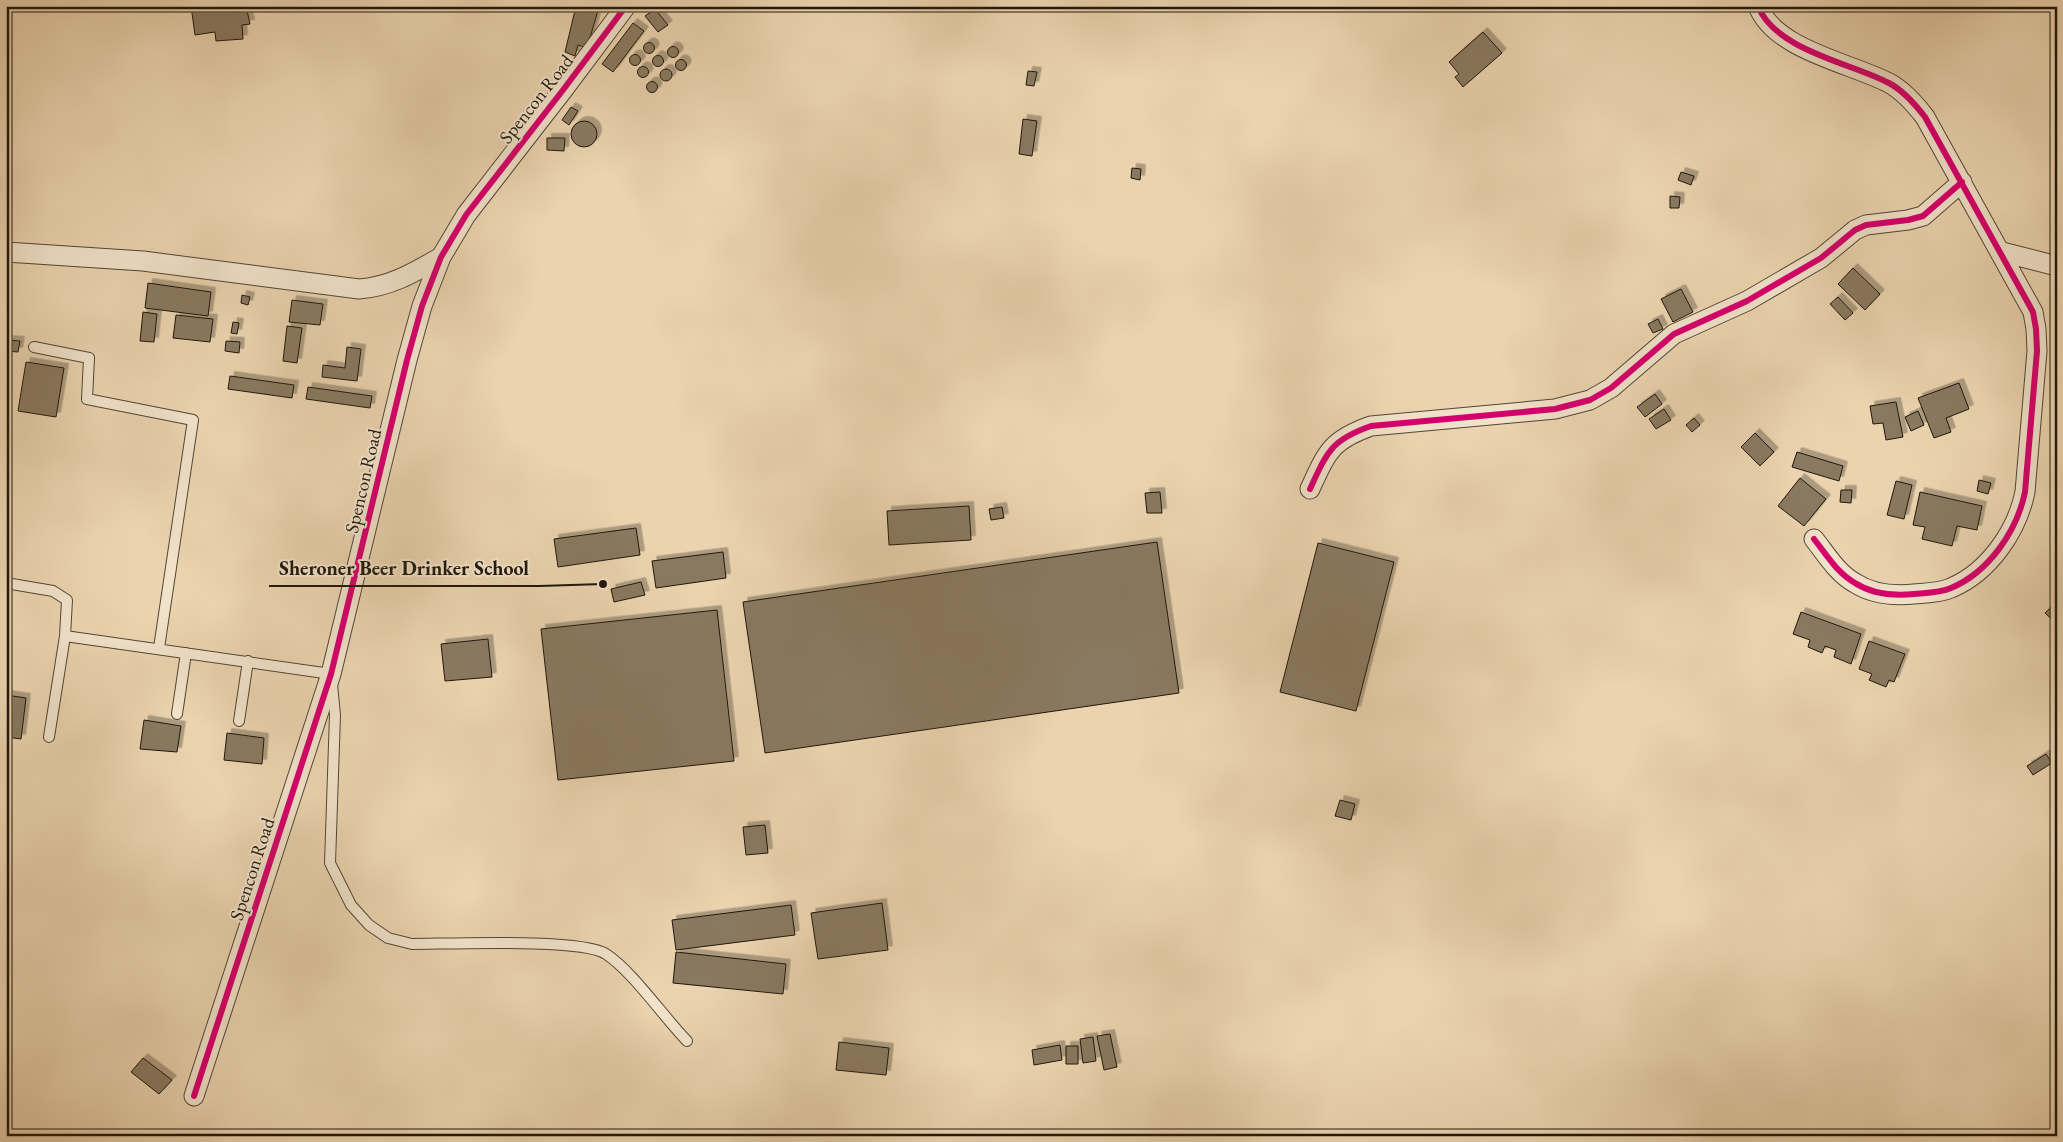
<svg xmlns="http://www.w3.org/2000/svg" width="2063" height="1142" font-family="'EB Garamond',serif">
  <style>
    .building { fill: #897961; stroke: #20170d; filter: url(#shadow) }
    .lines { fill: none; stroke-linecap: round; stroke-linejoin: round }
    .service-casing { stroke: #524635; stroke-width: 12 }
    .minor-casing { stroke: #524635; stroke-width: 21 }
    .service { stroke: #f1e2ca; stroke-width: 10 }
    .minor { stroke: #f1e2ca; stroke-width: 19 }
    .cycleway-casing { stroke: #f1e2ca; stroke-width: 9 }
    .cycleway { stroke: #d6006c; stroke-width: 6 }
    .labels { text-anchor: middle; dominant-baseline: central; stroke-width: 4; stroke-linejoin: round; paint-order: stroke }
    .street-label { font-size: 19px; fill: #20170d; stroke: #f1e2ca }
    .leader { fill: none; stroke: #20170d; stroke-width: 2 }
    .callout-dot { fill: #20170d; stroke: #f1e2ca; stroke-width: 2 }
    .callout-label { font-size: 20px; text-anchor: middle; font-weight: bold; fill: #20170d; stroke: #f1e2ca; stroke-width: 4; stroke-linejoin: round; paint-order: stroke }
  </style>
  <defs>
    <filter id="shadow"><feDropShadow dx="4.5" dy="-4.5" stdDeviation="0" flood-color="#0004"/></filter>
  </defs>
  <rect width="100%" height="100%" fill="#ead3ae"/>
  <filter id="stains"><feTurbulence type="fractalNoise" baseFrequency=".004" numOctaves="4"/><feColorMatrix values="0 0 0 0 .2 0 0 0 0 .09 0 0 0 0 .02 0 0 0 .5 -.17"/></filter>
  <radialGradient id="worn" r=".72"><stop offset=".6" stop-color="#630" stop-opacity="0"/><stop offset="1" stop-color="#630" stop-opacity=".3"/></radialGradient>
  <path class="building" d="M191,6H246L250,24L242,25L243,39L216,41L215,32L195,35Z
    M576,6L599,7L587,48L578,45L575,56L565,52Z
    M655,9L668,25L658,32L645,16Z
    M633,23L644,31L613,72L602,64Z
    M1483,32L1502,53L1463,87L1455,77L1459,74L1449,62Z
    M643.5 48a5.5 5.5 0 1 1 11 0a5.5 5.5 0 1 1-11 0Z
    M667.5 52a5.5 5.5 0 1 1 11 0a5.5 5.5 0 1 1-11 0Z
    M629.5 60a5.5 5.5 0 1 1 11 0a5.5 5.5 0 1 1-11 0Z
    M652.5 61a5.5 5.5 0 1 1 11 0a5.5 5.5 0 1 1-11 0Z
    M675.5 65a5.5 5.5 0 1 1 11 0a5.5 5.5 0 1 1-11 0Z
    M637.5 72a5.5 5.5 0 1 1 11 0a5.5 5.5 0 1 1-11 0Z
    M660 75a6 6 0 1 1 12 0a6 6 0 1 1-12 0Z
    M1028,71L1037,72L1034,86L1026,85Z
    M646.5 87a5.5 5.5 0 1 1 11 0a5.5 5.5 0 1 1-11 0Z
    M571,107L578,111L569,125L562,120Z
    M1023,119L1037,121L1032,156L1019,154Z
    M571 134a13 13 0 1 1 26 0a13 13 0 1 1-26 0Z
    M547,138H565L564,151L547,150Z
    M1132,168L1141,169L1140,180L1131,178Z
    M1681,172L1694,176L1691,185L1678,180Z
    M1670,196L1680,197L1679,208H1670Z
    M1853,268L1880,294L1865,310L1838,284Z
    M148,283L211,292L208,316L145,308Z
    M1681,289L1693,312L1673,322L1661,299Z
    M242,295L250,297L248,305L241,303Z
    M1838,297L1853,313L1845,320L1830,304Z
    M292,300L323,304L320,325L289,322Z
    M143,312L157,314L154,342L140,341Z
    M176,315L213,319L210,342L173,338Z
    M1658,319L1663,329L1653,333L1648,324Z
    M233,322L239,323L237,334L231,333Z
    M287,326L302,328L297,363L283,361Z
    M6,340L20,341L18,352L6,351Z
    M226,341L240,342L239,353L225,351Z
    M347,347L361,349L357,381L322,377L323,365L345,368Z
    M26,362L64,368L56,417L18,411Z
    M230,376L294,385L292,398L228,389Z
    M1959,383L1969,409L1946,418L1951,432L1934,438L1918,398Z
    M308,387L372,396L370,408L306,399Z
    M1655,394L1662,404L1645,417L1637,407Z
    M1896,402L1903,437L1886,440L1883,423L1873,424L1870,406Z
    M1664,409L1671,420L1656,429L1649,419Z
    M1918,411L1924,425L1911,431L1905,417Z
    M1694,418L1700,425L1692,432L1686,425Z
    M1755,433L1774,452L1760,466L1741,447Z
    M1797,452L1843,466L1839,481L1792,467Z
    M1800,478L1826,499L1804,526L1778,506Z
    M1979,480L1991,483L1988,494L1977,491Z
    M1896,481L1912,485L1904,519L1887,515Z
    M1841,490H1852L1851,503L1840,502Z
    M1160,492L1162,513H1147L1145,493Z
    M1920,492L1982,506L1977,530L1957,526L1952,546L1922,539L1925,527L1913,525Z
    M969,506L971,540L889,545L887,511Z
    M1002,507L1004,518L991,520L989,509Z
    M636,528L640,555L558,567L554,539Z
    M1157,542L1179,693L765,753L743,602Z
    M1318,543L1394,562L1356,711L1280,692Z
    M723,552L726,578L656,588L652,561Z
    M641,582L645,595L614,602L611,589Z
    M2056,602L2057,603V624L2045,613Z
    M717,610L734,761L558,780L541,629Z
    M1801,612L1861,634L1851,664L1834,657L1836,650L1825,646L1822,653L1808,647L1810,640L1793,634Z
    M488,639L492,677L445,681L441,644Z
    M1869,641L1905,654L1894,682L1889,680L1886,687L1869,680L1872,674L1859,669Z
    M6,695L26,698L21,739L6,737Z
    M144,720L181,726L177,752L140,749Z
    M227,733L264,738L262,764L224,760Z
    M2046,754L2052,763L2033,775L2027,766Z
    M1340,800L1355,804L1351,820L1335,816Z
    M765,825L768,853L746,855L743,827Z
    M882,903L888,950L818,959L811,913Z
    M791,905L795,935L676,950L672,920Z
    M676,952L786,964L783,994L673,983Z
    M1110,1034L1117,1067L1104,1070L1097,1036Z
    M1093,1037L1096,1061L1083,1063L1080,1039Z
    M839,1042L889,1048L886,1075L836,1070Z
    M1060,1045L1062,1060L1034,1065L1032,1050Z
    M1066,1046H1078V1064H1066Z
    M143,1058L172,1080L159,1094L131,1072Z"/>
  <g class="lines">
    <defs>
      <path id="service" d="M34,347L89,358L87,399L193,420L159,648
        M6,583L53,591L67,600L65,636
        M177,714L186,653
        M239,721L248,661
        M49,737L65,636L331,674L335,715L330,863L351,905L369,925L388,938L412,944C447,944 583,938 606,954C632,971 663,1016 687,1041"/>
      <path id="minor" d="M1758,6C1775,50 1851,63 1889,83C1904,91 1915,104 1925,117L2033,312L2036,329L2037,351L2025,492C2017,531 1989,572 1951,588C1940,593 1925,593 1914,594C1894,596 1872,594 1855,583C1837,573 1826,554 1814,539
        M6,252L143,261L359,289C390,287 415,272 441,257
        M2002,252L2057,266
        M1310,489C1327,452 1331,440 1371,426L1555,409L1590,400L1611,388L1674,334L1747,301L1821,258L1855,230L1866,225L1908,220L1923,216L1962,182
        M194,1096L331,674L407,360L422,306L441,257L466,215L563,90L626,6"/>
    </defs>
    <use href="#service" class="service-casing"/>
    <use href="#minor" class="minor-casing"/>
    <use href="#service" class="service"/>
    <use href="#minor" class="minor"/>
    <defs>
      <path id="cycleway" d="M1758,6C1775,50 1851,63 1889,83C1904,91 1915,104 1925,117L2033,312L2036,329L2037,351L2025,492C2017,531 1989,572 1951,588C1940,593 1925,593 1914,594C1894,596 1872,594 1855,583C1837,573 1826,554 1814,539
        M1310,489C1327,452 1331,440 1371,426L1555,409L1590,400L1611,388L1674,334L1747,301L1821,258L1855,230L1866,225L1908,220L1923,216L1962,182
        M194,1096L331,674L407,360L422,306L441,257L466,215L563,90L626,6"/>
    </defs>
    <use href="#cycleway" class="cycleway-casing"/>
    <use href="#cycleway" class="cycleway"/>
  </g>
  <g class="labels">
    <g class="street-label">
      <text transform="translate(536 99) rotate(-52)">Spencon Road</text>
      <text transform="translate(363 481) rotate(-77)">Spencon Road</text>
      <text transform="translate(252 869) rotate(-72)">Spencon Road</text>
    </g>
  </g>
  <path class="leader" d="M603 584L539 586H269"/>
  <circle class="callout-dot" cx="603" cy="584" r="5"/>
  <g class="callout-label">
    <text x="404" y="575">Sheroner Beer Drinker School</text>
  </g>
  <rect width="2063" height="1142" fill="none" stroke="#ead3ae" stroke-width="25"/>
  <rect x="8" y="8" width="2048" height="1127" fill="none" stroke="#20170d" stroke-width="2.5"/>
  <rect x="12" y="12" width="2038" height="1117" fill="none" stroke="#20170d"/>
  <rect width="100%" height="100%" filter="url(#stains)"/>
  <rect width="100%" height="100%" fill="url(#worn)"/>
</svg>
